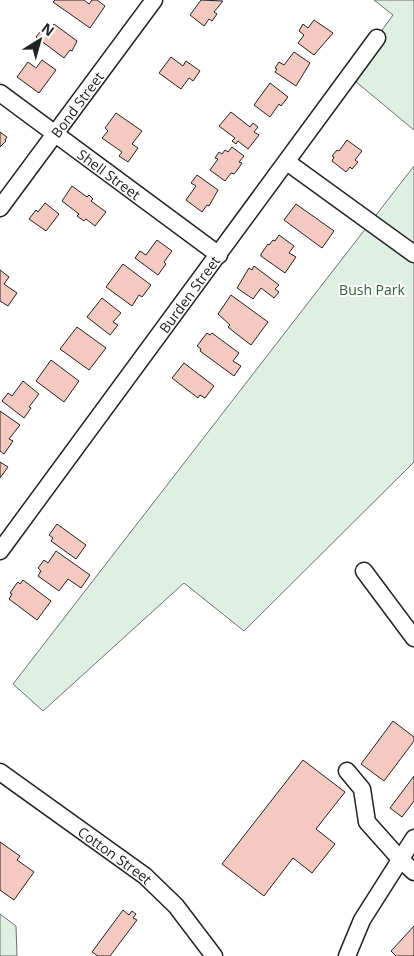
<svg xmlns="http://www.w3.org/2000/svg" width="414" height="956" font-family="'Open Sans',sans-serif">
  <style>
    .green { fill: #e0efe3; stroke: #6f6f6f }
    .building { fill: #f3c9c0; stroke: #222 }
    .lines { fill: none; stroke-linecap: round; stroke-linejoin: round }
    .minor-casing { stroke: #222; stroke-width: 19 }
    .minor { stroke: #fff; stroke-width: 16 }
    .labels { text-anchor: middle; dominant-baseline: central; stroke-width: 4; stroke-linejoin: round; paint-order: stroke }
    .street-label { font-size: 14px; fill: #222; stroke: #fff }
    .park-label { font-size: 14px; fill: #2f5e38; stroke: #fff }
  </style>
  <rect width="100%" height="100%" fill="#fff"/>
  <path class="green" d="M374,0H414V130L349,76L393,15Z
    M414,166V462L244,631L184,583L43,711L13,684Z
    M0,914L16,926L17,956H0Z"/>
  <path class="building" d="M55,0H84L89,4L92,0H97L105,6L90,28L53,2Z
    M201,0L223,1L214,12L217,14L212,21L209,19L204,26L190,15Z
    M314,20L333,33L314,55L298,43L304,35L299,31L303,24L308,28Z
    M54,24L77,41L72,51L70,50L64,58L36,37L43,28L48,32Z
    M294,52L310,63L296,86L275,72L277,69L275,68L279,62L284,65Z
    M171,57L183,66L186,61L200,71L193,81L189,78L181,89L159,73Z
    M42,60L56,70L39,93L17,77L28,62L36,68Z
    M270,83L288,97L281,106L279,104L270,117L254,105Z
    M231,112L250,127L253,123L258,127L254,132L259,135L248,149L238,141L236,144L232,141L235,138L219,126Z
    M116,113L142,131L132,144L138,148L128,162L119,156L122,152L102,138L108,131L105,128Z
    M0,132L7,137L5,140L6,141L0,147Z
    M347,140L362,151L355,160L358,162L352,169L350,167L346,172L332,161L334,157L332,156L337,150L339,151Z
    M232,147L244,156L239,162L242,163L238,169L234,174L231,173L225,181L210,170L218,159L215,158L219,152L222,154L225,150L228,152Z
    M197,175L218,190L209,206L207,205L202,212L186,200L196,186L191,183Z
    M72,186L87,197L89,195L93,199L91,201L106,212L95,226L86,219L84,221L77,216L79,214L62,201Z
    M45,203L59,214L46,231L29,219L36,210L38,212Z
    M296,204L334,231L322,248L284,220Z
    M279,235L294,246L289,253L296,257L285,273L261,256V254L268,244L269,245L273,240L275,241Z
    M157,240L172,251L164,262L166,264L158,275L135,258L140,251L146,255Z
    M123,264L151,285L142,297L139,295L132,306L106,287Z
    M254,266L279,285L275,289L279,292L274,298L261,288L253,299L237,288L249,268L252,270Z
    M0,270L9,277L4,284L17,293L8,306L0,301Z
    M231,295L268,322L251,345L234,332L228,327L230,325L218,314Z
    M102,298L121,313L113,322L118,325L110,335L87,317Z
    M77,327L106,348L89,370L60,349Z
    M207,333L210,335L212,333L239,353L233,361L241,366L234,376L200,351L201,349L197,346Z
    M51,360L79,381L64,402L36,381Z
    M184,363L214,386L205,398L200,395L198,398L172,378Z
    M23,381L39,394L29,407L31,408L24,418L2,401L8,393L12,396Z
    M0,411L20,425L9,439L13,441L4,454L0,451Z
    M0,462L8,467L0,478Z
    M57,524L86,545L76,559L51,541L53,538L49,535Z
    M56,551L90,575L81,588L68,579L59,591L38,576L41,571L38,568L44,560L48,563Z
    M23,580L51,601L37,620L9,599L12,594L10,593L17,583L18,582L20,584Z
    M393,721L414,737V741L384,781L361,764Z
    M303,760L345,792L316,829L335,844L312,873L293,858L264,896L222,864Z
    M414,776V801L402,817L390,808Z
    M0,842L20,856L17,860L34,872L14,900L0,890Z
    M123,910L129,915L132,911L136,914L133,918L137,920L110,956H98L92,952Z
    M414,926V956H396L391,951Z"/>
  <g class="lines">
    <defs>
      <g id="minor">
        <path id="s1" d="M0,93L219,255"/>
        <path d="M287,162L414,254"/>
        <path id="s2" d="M0,208L154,0"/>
        <path id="s3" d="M0,551L377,38"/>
        <path d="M364,571L414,638"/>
        <path d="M347,771L362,789L367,822L400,859L414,872"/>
        <path id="s4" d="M0,772L145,876L176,906L214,956"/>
        <path d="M347,956L362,920L414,838"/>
      </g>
    </defs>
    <use href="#minor" class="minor-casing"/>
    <use href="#minor" class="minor"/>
  </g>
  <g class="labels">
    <g class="street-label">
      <text stroke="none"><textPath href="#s2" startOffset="129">Bond Street</textPath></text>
      <text stroke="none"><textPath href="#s1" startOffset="136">Shell Street</textPath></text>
      <text stroke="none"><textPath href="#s3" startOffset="319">Burden Street</textPath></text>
      <text stroke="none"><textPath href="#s4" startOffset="142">Cotton Street</textPath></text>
    </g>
    <g class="park-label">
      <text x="372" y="289">Bush Park</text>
    </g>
  </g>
  <g transform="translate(40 40) rotate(37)" stroke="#ffffff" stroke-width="4" paint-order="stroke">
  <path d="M0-4L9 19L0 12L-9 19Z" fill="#222222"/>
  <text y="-8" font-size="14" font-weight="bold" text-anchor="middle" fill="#222222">N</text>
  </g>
</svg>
